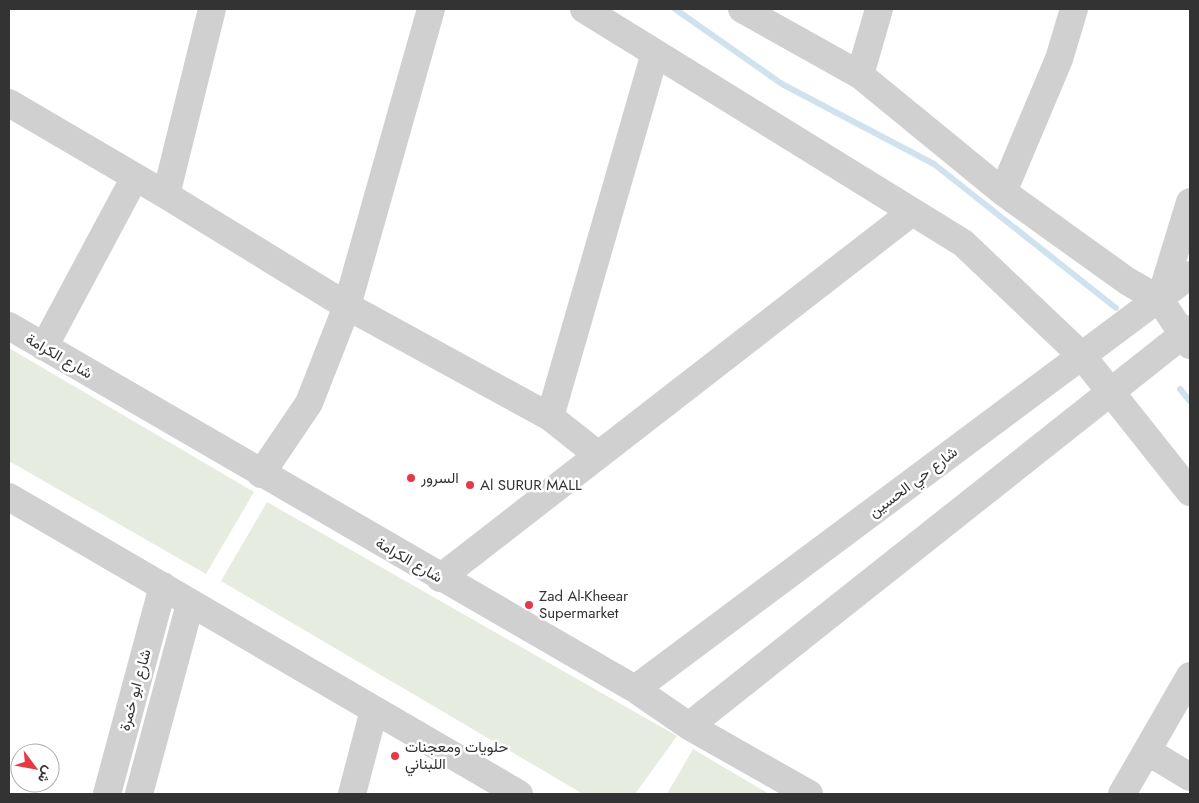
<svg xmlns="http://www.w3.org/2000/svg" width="1199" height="803" font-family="Jost,Vazirmatn,sans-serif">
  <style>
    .green { fill: #e6ecdf }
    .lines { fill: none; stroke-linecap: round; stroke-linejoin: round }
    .stream { stroke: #cfe2ee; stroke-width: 6 }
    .minor { stroke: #d0d0d0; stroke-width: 28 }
    .poi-dot { fill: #e63946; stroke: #fff; stroke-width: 2 }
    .labels { text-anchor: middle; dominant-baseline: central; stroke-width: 5; stroke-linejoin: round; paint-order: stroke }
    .street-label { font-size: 15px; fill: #333; stroke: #fff }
    .poi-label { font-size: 15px; fill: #333; stroke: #fff; text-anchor: start }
  </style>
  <rect width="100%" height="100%" fill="#fff"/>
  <path class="green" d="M9,348L254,492L206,574L9,461Z
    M267,502L677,736L635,794H583L221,581Z
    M693,749L769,794H667Z"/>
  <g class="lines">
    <path class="stream" d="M675,9L782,84L934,164L1116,308
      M1180,389L1190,401"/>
    <path class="minor" d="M584,9L963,243L1082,356L1190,492
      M742,9L860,75L1003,192L1127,281L1160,300L1190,345
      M860,75L879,9
      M9,103L166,195L347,306L550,417L598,455
      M1003,192L1059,59L1074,9
      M166,195L212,9
      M1160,300L1190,202
      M9,326L635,689L689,726L809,794
      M44,347L135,177
      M550,417L655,53
      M261,474L309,403L347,306L431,9
      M9,497L519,794
      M440,578L912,212
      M635,689L1190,275
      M689,726L1190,329
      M1147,751L1190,777
      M107,794L163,586
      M139,794L190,604
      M352,794L374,710
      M1122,794L1190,676"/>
  </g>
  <g class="poi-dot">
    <circle cx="411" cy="478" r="5"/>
    <circle cx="470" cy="485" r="5"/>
    <circle cx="529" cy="605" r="5"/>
    <circle cx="395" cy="756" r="5"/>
  </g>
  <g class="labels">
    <g class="street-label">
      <text transform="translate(59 356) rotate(30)">شارع الكرامة</text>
      <text transform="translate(913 482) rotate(-37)">شارع حي الحسين</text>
      <text transform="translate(409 560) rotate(30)">شارع الكرامة</text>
      <text transform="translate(135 690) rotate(-75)">شارع ابو خمرة</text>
    </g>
    <g class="poi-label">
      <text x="421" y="478">السرور</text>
      <text x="480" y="485">Al SURUR MALL</text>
      <text x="539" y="596">Zad Al-Kheear<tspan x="539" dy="17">Supermarket</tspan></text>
      <text x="405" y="747">حلويات ومعجنات<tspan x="405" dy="17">اللبناني</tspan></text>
    </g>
  </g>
  <rect width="1199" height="803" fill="none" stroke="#333333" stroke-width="20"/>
  <g transform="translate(35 768) rotate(122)"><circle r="24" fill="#ffffff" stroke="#adadad"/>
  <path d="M0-4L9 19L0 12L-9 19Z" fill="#e63946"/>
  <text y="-8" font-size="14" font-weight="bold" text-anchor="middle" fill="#333333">ش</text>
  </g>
</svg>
